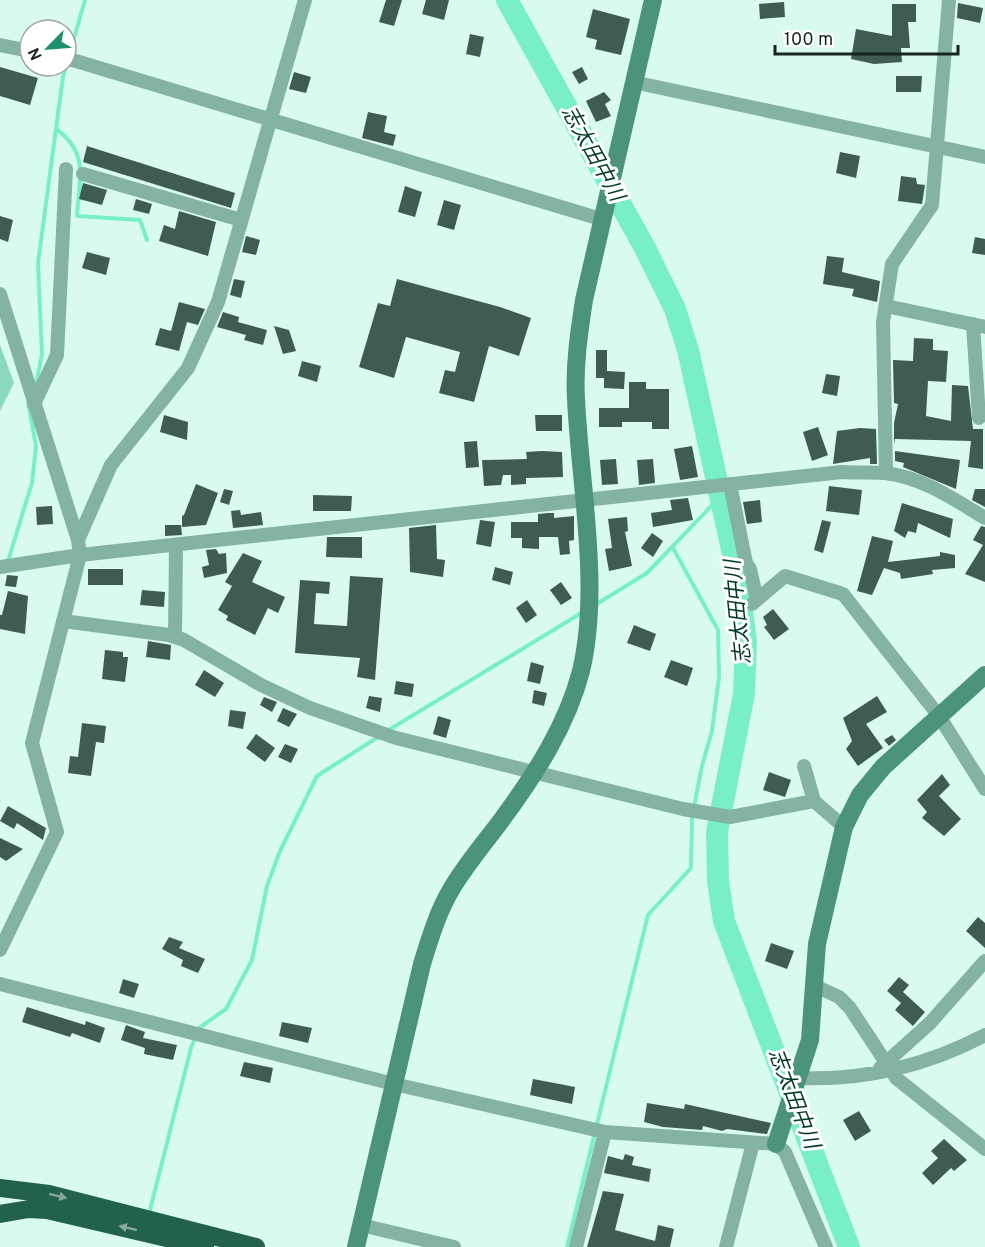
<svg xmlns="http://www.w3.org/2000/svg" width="985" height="1247" font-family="Overpass,'Noto Sans JP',sans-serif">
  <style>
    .green { fill: #8ad9bc }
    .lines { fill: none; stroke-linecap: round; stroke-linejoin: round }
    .stream { stroke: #78efc7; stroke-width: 4 }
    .river { stroke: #78efc7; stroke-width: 22 }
    .building { fill: #3e5c51 }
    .street { stroke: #85b3a1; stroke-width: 14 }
    .secondary { stroke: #4b947b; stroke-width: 18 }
    .highway { stroke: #21614d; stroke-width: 18 }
    .oneway { fill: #85a89d }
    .labels { text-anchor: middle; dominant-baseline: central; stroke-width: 6; stroke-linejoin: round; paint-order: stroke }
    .water-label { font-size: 21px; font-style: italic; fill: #003829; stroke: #fff }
  </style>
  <rect width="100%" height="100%" fill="#d9fbed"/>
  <path class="green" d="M0,345L14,383L0,411Z"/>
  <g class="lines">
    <path class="stream" d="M85,0L63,77L56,129C90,153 79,180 77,216L140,220L147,240
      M36,385L42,354L38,263L56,129
      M8,561L32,483L36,446L28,402
      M595,605L647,573L721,496
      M387,731L583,612
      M149,1214L191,1048L199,1028L226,1009L252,960L267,886L280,851L317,776L378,737
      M567,1247L648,915L691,868L692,817L702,766L712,731L719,677L718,630L673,548"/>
    <path class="river" d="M507,0L645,248L675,309L688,350L737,572L746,641L744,694L717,832L718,881L724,921L849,1247"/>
  </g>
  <path class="building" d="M386,0H402L394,26L379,22Z
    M426,0H449L444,20L422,14Z
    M784,2L785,17L760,19L759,4Z
    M958,3L983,8L980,23L957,18Z
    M892,4H916V22H908L910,48H901L902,62L874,64L851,59L856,29L892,36Z
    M593,9L630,19L621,55L595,49L597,40L586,37Z
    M470,34L484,37L480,57L466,54Z
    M0,67L38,78L30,105L0,96Z
    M582,67L588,79L579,84L572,72Z
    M294,72L311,77L306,93L289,89Z
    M896,76H922L921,92H896Z
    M604,92L611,100L605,104L611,116L596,122L586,101Z
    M368,112L387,116L384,132L396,135L393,146L362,138Z
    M87,146L235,193L231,208L83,162Z
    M840,152L860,156L856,178L836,173Z
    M901,176L916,178L917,184L925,185L922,204L898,201Z
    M83,183L107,190L102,205L79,199Z
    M405,186L422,192L415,217L398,212Z
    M136,199L152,204L149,214L133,210Z
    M444,200L461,205L454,230L437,225Z
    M179,211L216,222L208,256L159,241L164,225L175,229Z
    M0,216L13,220L8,242L0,239Z
    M246,236L260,240L256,255L242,252Z
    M975,237L985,239V255L972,253Z
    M87,252L110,258L106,275L82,268Z
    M827,256L844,258L842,272L880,281L877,302L852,296L854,289L823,284Z
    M234,279L245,281L241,298L230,295Z
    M397,279L500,307L531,318L519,356L489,346L474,402L439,393L445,370L455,372L460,352L406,337L394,378L359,367L378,303L390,306Z
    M179,302L205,309L198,325L187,322L179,351L155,345L160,328L171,331Z
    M223,312L239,317L238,322L267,330L263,345L244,340L246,335L217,327Z
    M274,326L289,330L296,351L283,354Z
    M914,338L933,339V350L948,351L946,382L928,381L926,416L951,421L952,385L968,386L973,429H983V469L968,467L971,441L895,439L894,444V423L898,404L894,403L893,360L913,361Z
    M596,350H607V371L625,372L624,389L604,388V378H596Z
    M302,361L321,366L317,382L298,376Z
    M826,374L840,376L837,396L822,393Z
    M629,382H646V389H669V429H652V422H622V427H599V408H629Z
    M164,415L188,422L187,440L160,432Z
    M535,415H562V431H536Z
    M818,427L828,455L812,461L803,432Z
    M860,428L876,429L877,464H870V458L833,464L837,431Z
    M477,441L479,467L466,468L464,442Z
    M692,446L698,477L680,480L674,449Z
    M542,451L562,452L563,477L526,478V484L511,485V475H503L501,485L484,486L482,460L527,459L526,452Z
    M895,451L960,460L956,489L903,467L904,463L895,461Z
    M616,459L618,484L602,485L600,460Z
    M653,459L655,483L639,485L637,460Z
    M196,484L218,493L206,525L182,527V516L184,515Z
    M829,486L862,490L859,515L826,511Z
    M224,489L233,491L229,505L220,502Z
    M975,489H985V507L972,500Z
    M313,495L352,496L351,511H313Z
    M688,498L693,520L653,527L651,513L672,510L670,500Z
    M760,500L762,522L747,524L743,502Z
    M902,503L953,519L950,538L918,523L916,533L908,531L905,538L894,531Z
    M52,506L53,524L37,525L36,507Z
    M240,510L241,515L261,512L263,525L233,528L231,511Z
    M548,513H554V518L574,516V540L569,541L570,554L560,555L558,537H539V549L522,548V538H511V522H538V514Z
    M627,517L628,531L625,532L632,566L609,571L605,549L612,548L608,519Z
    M480,520L495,522L491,547L476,544Z
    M822,520L831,522L823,553L814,550Z
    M165,525H181L182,535L165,536Z
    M436,525L437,559L445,560L443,577L410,572L409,528Z
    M981,526L985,527V582L965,574L983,545L973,540Z
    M652,533L663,541L653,557L641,548Z
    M872,536L893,541L888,562L940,556V552L955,555V568L932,570L933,574L901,579L900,573L884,568L872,595L857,591Z
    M327,537H362V558L326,557Z
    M216,549L219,554L226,553L227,573L204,578L202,567L209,565L206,550Z
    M243,553L262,561L252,582L285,597L278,613L268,608L255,635L226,620L228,616L218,610L232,586L225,582Z
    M495,567L513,572L510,585L492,580Z
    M88,569H123V585H88Z
    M7,575L18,576L16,587L5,586Z
    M350,576L383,578L375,680L357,677L360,658L295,653L300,580L330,582L329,594L316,593L314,624L347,626Z
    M561,582L572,598L561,605L550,590Z
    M142,590L165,592L164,607L140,605Z
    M8,591L28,596L25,634L0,629V615H2Z
    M527,600L537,615L526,623L516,608Z
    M773,609L789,629L774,640L764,627L767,625L763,617Z
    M634,625L656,634L650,651L627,643Z
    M148,641L171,645L170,660L146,657Z
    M105,650L123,652V657H128L125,682L102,679Z
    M671,660L693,668L687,686L664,677Z
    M531,662L544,666L540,684L527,681Z
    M204,670L224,683L215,697L195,685Z
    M396,681L414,684L412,697L394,694Z
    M534,690L547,693L544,706L532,703Z
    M369,696L382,698L380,712L366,708Z
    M877,696L887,712L866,724L883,748L858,766L846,749L852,741L843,718Z
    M264,697L277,702L272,712L260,705Z
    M283,708L297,714L289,727L277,721Z
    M230,710L246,712L243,729L228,726Z
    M438,716L451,720L446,738L433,734Z
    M82,723L106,726L104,743L96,742L91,776L68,773L70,756L78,757Z
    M256,734L275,748L265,762L246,748Z
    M892,735L896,740L889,746L884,740Z
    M285,744L298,749L291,763L278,757Z
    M769,772L791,780L785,797L763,790Z
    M942,774L950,785L939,796L961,819L944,836L922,818L927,812L917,800Z
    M8,806L46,828L43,840L17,823L14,829L0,821Z
    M0,838L23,849L6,861L0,857Z
    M978,917L985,923V948L966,931Z
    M169,937L183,942L179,948L205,959L198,973L181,966L183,960L162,949Z
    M771,943L794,951L787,969L765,961Z
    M899,977L909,985L903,992L925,1012L913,1026L895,1010L901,1003L887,991Z
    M123,979L139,984L134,998L119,993Z
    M27,1007L85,1025L86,1021L105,1028L100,1043L72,1033L70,1037L22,1022Z
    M282,1022L312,1028L308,1043L279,1036Z
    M126,1025L145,1032L143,1038L177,1045L173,1060L144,1054L145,1048L121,1040Z
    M244,1062L273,1068L270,1083L240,1076Z
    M533,1079L575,1087L572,1104L530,1095Z
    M647,1103L684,1109L685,1104L771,1123L767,1134L727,1129L722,1131L703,1126L702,1130L663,1127L644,1122Z
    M859,1111L871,1131L855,1141L843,1120Z
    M944,1139L967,1160L954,1171L951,1168L933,1185L922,1173L938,1158L931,1151Z
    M625,1154L634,1157L632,1165L651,1169L649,1182L604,1173L608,1156L623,1160Z
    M603,1191L624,1194L615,1230L655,1241L658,1225L674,1229L670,1247H587Z"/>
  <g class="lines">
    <path class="street" d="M0,45L30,51
      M66,58L604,220
      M633,82L985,157
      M83,174L241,220
      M0,294L78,540L80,555L32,743L57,832L0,950
      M886,306L985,327
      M973,324L979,418
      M34,404L57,355L66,169
      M886,473L883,322L892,264L932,205L949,0
      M730,484L746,563L750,569L757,600
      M78,540L111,465L188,368L218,302L305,0
      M0,567L80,555L842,472C856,473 870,472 884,473C920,476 954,499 985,518
      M752,604L785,576L843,594L939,716L985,789
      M63,621L169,635L184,640L261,685L310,708L396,738L683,809L730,817L814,801
      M175,637L176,545
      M804,766L814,801L844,827
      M0,984L394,1084L605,1132L776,1144L785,1152L826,1247
      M815,986L839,997L850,1008L896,1078L985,1149
      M880,1068L930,1023L985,961
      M799,1078C864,1081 929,1065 985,1035
      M361,1225L454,1247
      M576,1247L605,1132
      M726,1247L753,1143"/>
    <path class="secondary" d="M776,1144L810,1040L817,944L844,827L860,795L883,767L985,675
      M356,1247L422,964C430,938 438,911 452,888C467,863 486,841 503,818C536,773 567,725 581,671C601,587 580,485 576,399C574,366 579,333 584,300L653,0"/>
    <path class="highway" d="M0,1188L49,1194L256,1247
      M0,1214L29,1209L47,1210L205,1247"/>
  </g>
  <defs><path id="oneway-solid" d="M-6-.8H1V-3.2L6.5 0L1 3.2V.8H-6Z" transform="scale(1.5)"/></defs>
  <g class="oneway">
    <use href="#oneway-solid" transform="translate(58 1196) rotate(14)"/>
    <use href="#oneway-solid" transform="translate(128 1228) rotate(-167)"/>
  </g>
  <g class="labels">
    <g class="water-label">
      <text transform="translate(592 154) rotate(61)">志太田中川</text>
      <text transform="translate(739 612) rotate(-96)">志太田中川</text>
      <text transform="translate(793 1099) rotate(69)">志太田中川</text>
    </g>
  </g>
  <g transform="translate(48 48) rotate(245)"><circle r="28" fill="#ffffff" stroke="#a2a7a5" stroke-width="1.5"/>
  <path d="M0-4.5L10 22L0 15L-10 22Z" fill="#1f8f70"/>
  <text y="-9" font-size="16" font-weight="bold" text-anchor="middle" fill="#17241f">N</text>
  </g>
  <path d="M775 45v9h183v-9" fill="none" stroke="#17241f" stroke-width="3"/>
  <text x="784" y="45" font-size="18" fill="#17241f" stroke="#ffffff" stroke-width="4.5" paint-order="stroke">100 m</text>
</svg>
